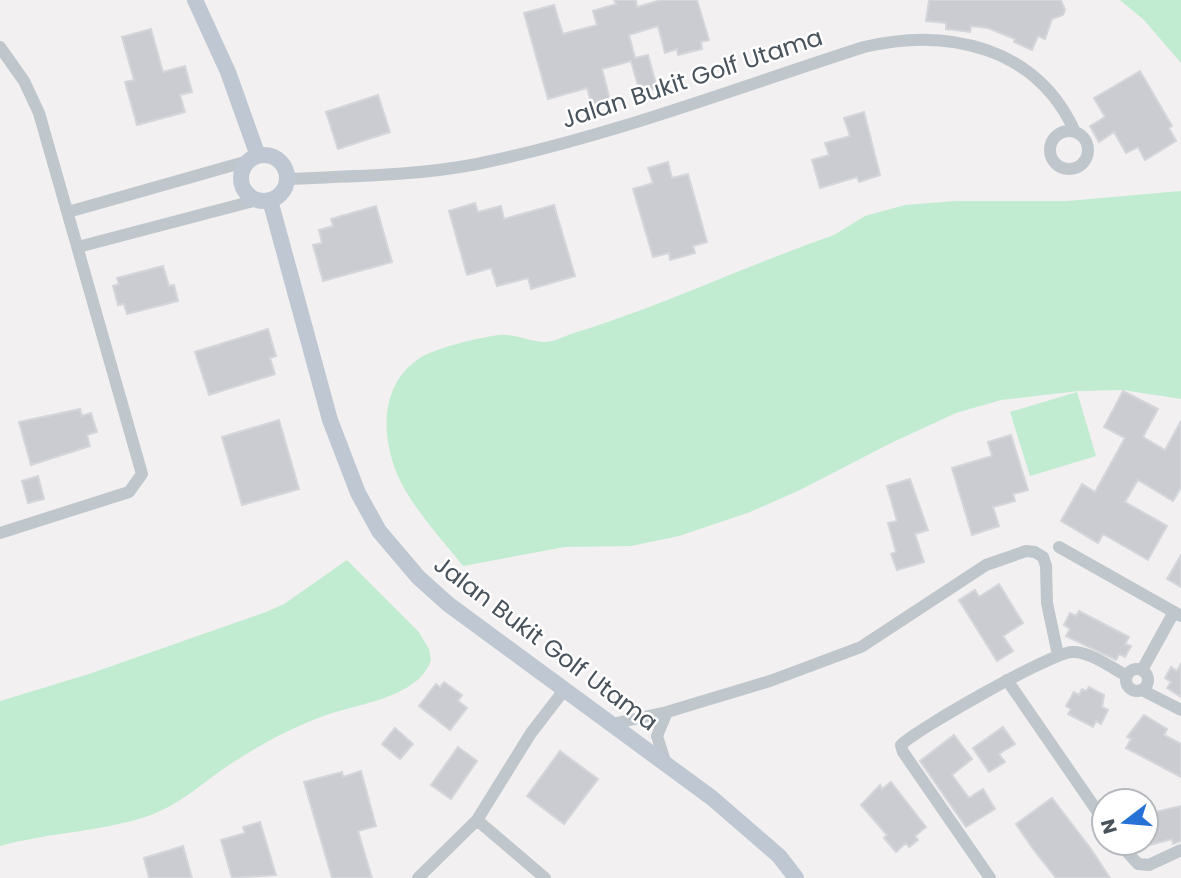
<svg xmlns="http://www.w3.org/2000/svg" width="1181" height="878" font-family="Poppins,sans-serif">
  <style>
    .green { fill: #c1ecd2 }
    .building { fill: #caccd2; stroke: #d4d6db; stroke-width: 2 }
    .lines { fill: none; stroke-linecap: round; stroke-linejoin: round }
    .street { stroke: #bfc7cd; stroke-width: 12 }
    .secondary { stroke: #bfc8d2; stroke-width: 16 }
    .labels { text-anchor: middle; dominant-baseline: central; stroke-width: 5; stroke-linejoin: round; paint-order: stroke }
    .street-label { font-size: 24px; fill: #49535c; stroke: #fff }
  </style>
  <rect width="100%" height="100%" fill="#f2f0f0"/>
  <path class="green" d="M1120,0H1181V63L1144,20Z
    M1181,191V399L1123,390L1079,391L1001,400L956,413L891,443L800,490L750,512L679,536L631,546L565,547L463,566C443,541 421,517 405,490C382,450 375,390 417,360C433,348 478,338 498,335C514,333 530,342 545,342C553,342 563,337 571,334C660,307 745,266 834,235L865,216L905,205L956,201H1067Z
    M1077,392L1096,456L1030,476L1010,412Z
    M347,560L418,631L429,649L431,660C418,699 354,704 321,717C286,730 254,748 223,769C199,786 178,805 151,815C102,832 50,832 0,846V701L89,674L266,612L284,604Z"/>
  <path class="building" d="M614,0H636L637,7L661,0H697L709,40L701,42L702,49L678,55L677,49L665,53L658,26L629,35L635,58L648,55L657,88L640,93L631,61L602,69L610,100L592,105L587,88L548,99L524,13L554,5L563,34L597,25L593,11L616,4Z
    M929,0H1061L1065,10L1063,15L1052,19L1045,39L1038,36L1032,50L1014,42L1015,39L988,28L971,26L970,32L946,29V23L926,21Z
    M151,29L163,72L185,66L192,92L180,95L185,112L137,125L125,82L134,80L122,37Z
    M1140,71L1172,126L1169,128L1176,141L1145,160L1138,147L1126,153L1114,132L1099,142L1090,126L1105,117L1094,98Z
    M378,95L390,132L338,149L326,112Z
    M864,112L880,175L859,182L857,177L820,188L812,160L829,155L825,143L850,136L844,118Z
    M668,162L672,178L688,174L707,242L693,246L695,253L670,260L669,253L653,257L633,189L653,183L648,168Z
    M475,203L478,212L501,206L504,219L554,205L575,276L531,289L528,278L497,286L491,268L467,275L449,211Z
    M376,206L392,262L323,281L313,245L322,243L319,230L333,226L331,219Z
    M163,266L169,286L174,285L178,301L127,314L124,304L118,305L113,286L119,284L117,278Z
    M268,329L276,356L270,358L275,374L209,395L195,352Z
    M1123,391L1158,409L1143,437L1165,450L1181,421V487L1173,501L1138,480L1125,502L1167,526L1148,560L1103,534L1098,543L1061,521L1082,484L1095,492L1125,438L1104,427Z
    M80,409L82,416L91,413L97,432L87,435L90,446L31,465L19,422Z
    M279,420L299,489L242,505L222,437Z
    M1011,435L1028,490L1013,494L1015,501L993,507L999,526L972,535L952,468L992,456L988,442Z
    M38,476L44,499L28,503L22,481Z
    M910,479L928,530L915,534L924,562L897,570L891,554L896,552L888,523L897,521L887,486Z
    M1181,555V587L1167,579Z
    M999,584L1023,623L1003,636L1013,651L997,661L959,600L975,590L979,597Z
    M1079,611L1129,637L1125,644L1131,646L1125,657L1119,654L1116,660L1066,636L1070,629L1064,625L1070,613L1076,616Z
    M1181,664V697L1167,688L1171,682L1165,678L1171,667L1177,671Z
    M444,682L462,695L458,701L467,708L450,730L419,706L436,684L440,687Z
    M1089,687L1104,695L1102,707L1108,710L1101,724L1096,721L1093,727L1068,714L1071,709L1066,706L1074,692L1079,695L1082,689L1086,691Z
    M1144,715L1167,729L1164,735L1181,744V777L1126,748L1131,739L1127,737Z
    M1003,727L1015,744L999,754L1005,762L989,772L973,748Z
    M395,728L413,744L400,759L382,744Z
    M954,735L972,759L952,775L969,798L983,789L995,809L966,827L920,761Z
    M458,747L477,761L451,799L431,785Z
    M560,751L598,779L564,824L527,796Z
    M361,771L376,826L358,831L372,878H332L304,782L342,772L343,777Z
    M891,782L926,827L915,836L918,840L909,847L906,843L896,852L884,838L887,835L861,805L880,785L882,789Z
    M1052,798L1091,849L1110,878H1056L1033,849L1016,824Z
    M1181,806V841L1173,844L1172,839L1146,846V814Z
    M260,822L276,875L232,878L221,840L245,833L243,827Z
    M183,846L192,878H149L144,858Z"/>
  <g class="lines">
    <path class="street" d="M0,47L24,81L39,113L142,474L129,492L0,533
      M1050 150a19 19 0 1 1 38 0a19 19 0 1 1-38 0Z
      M287,179C350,176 415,176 477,164C609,137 736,88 864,47C948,27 1037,47 1075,132
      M68,212L248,161
      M78,247L257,200
      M1059,547L1181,616
      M1126 680a11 11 0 1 1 22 0a11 11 0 1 1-22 0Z
      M1142,670L1174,612
      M1007,680L1104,821
      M1142,690L1181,710
      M612,724L667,712L770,681L861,647L986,565L1026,551L1035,552L1043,557L1046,566L1047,603L1058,655
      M665,761L657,736L667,712
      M477,820L545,878
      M1119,843L1138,864L1149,865L1181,850
      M418,878L477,820L531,733L565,689
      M990,878L903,752L901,745C920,727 1051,653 1072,652C1089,651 1112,668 1127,676"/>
    <path class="secondary" d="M195,0L228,72L258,156
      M241 178a23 23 0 1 1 46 0a23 23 0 1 1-46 0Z
      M270,200L330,420L358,493L379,531L418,577L448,604L712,798L779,856L796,878"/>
  </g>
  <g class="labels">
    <g class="street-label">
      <text transform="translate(692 78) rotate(-18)">Jalan Bukit Golf Utama</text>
      <text transform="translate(546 643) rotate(37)">Jalan Bukit Golf Utama</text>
    </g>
  </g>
  <g transform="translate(1125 822) rotate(254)"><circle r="33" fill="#ffffff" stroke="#b6babe" stroke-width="2"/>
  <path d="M0-5L12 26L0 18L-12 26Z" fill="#2571d6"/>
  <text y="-10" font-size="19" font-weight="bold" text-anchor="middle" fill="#49535c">N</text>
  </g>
</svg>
